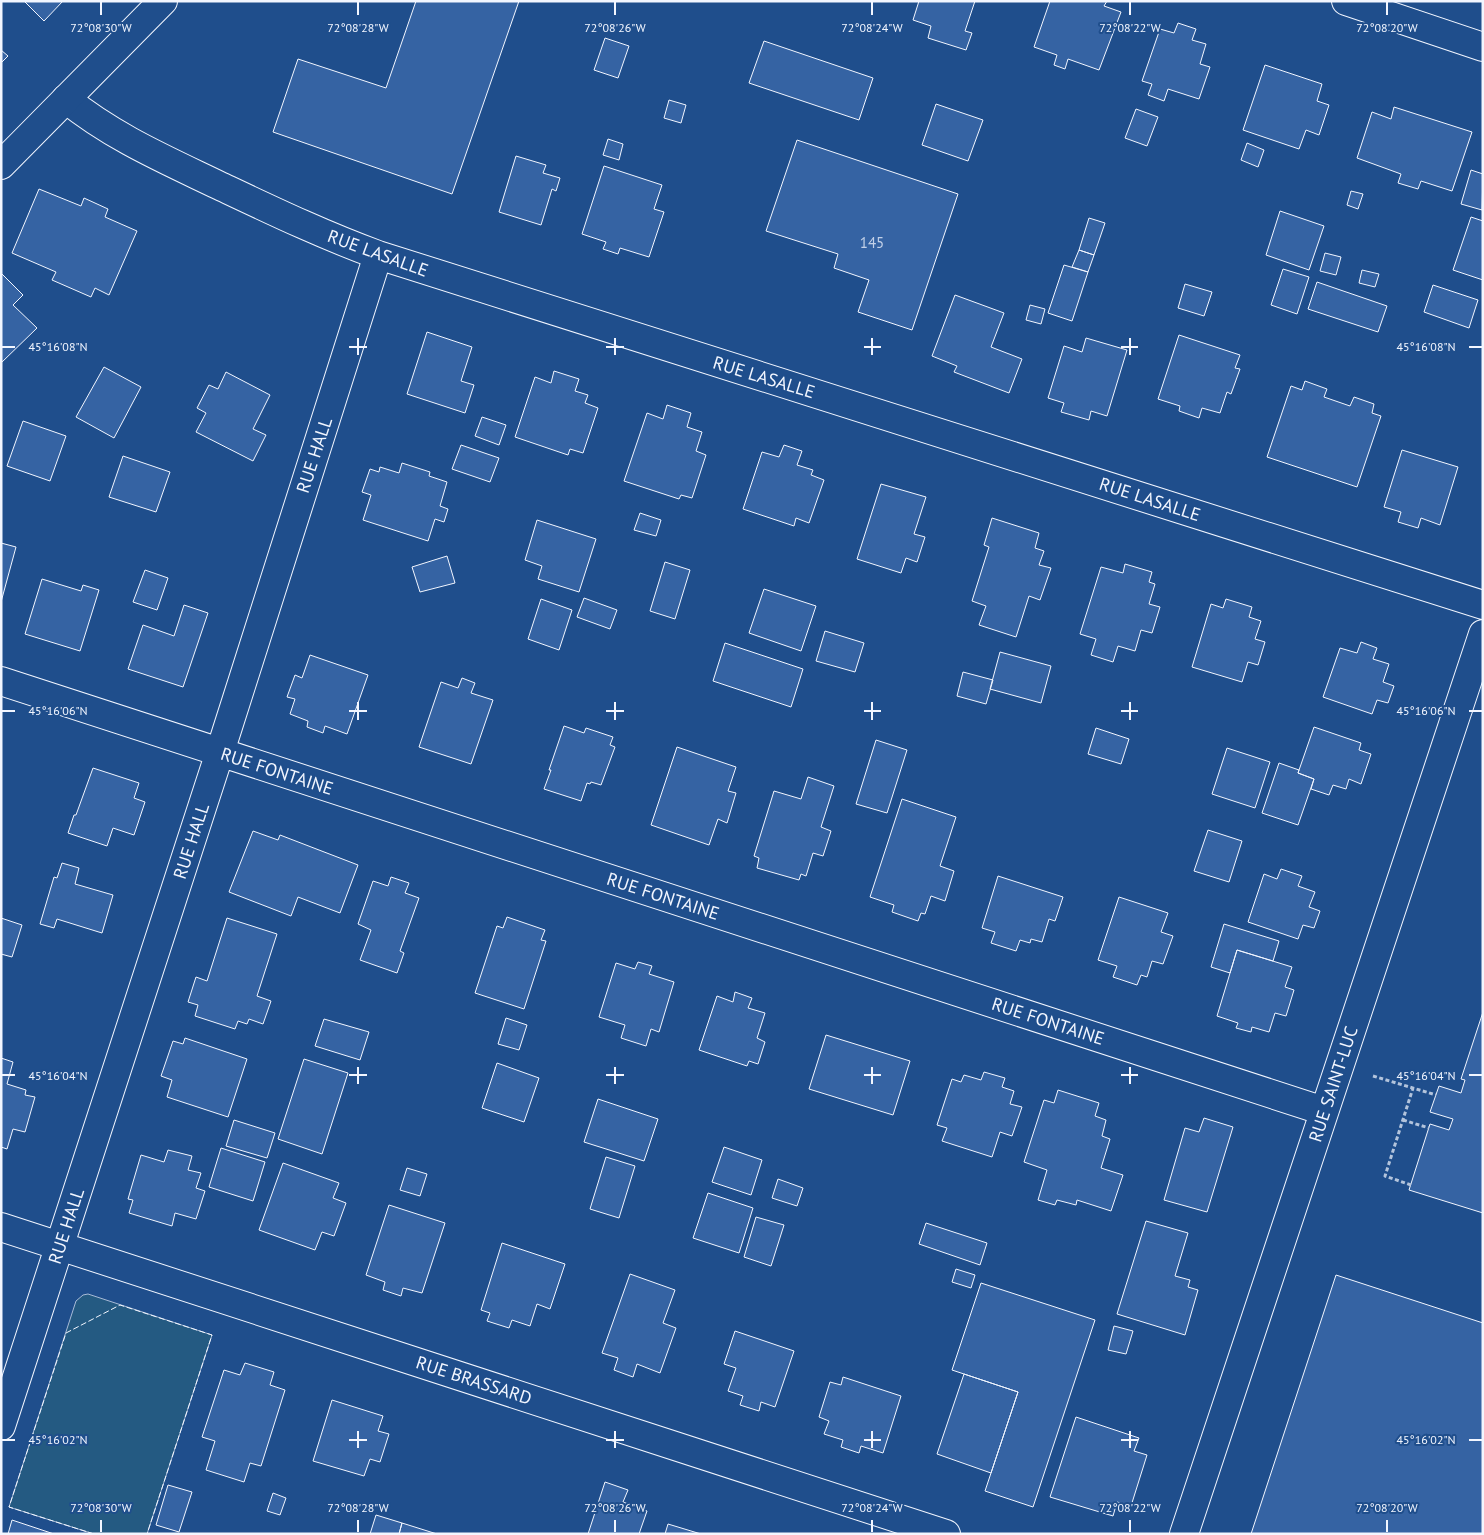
<svg xmlns="http://www.w3.org/2000/svg" width="1484" height="1535" font-family="'PT Sans',sans-serif">
  <style>
    .green { fill: #245a82; stroke: #a8bbd7 }
    .building { fill: #3563a3; stroke: #f2f6ff }
    .lines { fill: none; stroke-linecap: round; stroke-linejoin: round }
    .minor-casing { stroke: #f2f6ff; stroke-width: 30 }
    .primary-casing { stroke: #f2f6ff; stroke-width: 30 }
    .path { stroke: #b3c4dc; stroke-width: 3; stroke-dasharray: 4 2.5; stroke-linecap: butt }
    .minor { stroke: #1f4e8c; stroke-width: 28 }
    .primary { stroke: #1f4e8c; stroke-width: 28 }
    .fence { stroke: #f2f6ff; stroke-width: 1; stroke-dasharray: 6 2.5; stroke-linecap: butt }
    .ticks { fill: none; stroke: #f2f6ff; stroke-width: 2 }
    .labels { text-anchor: middle; dominant-baseline: central; stroke-width: 4; stroke-linejoin: round; paint-order: stroke }
    .number-label { font-size: 15px; fill: #c3d1e8 }
    .street-label { font-size: 18px; fill: #f2f6ff; stroke: #1f4e8c }
    .ticks-label { font-size: 12px; text-anchor: middle; fill: #f2f6ff; stroke: #1f4e8c; stroke-width: 4; stroke-linejoin: round; paint-order: stroke }
  </style>
  <rect width="100%" height="100%" fill="#1f4e8c"/>
  <path class="green" d="M88,1294L212,1335L147,1534H94L9,1507L76,1301L83,1295Z"/>
  <path class="building" d="M24,1H63L44,21Z
    M416,1H519L452,194L273,132L298,59L386,88Z
    M919,1H975L965,31L972,33L966,50L928,38L931,26L913,20Z
    M1050,1H1107L1104,6L1121,12L1099,70L1068,59L1065,69L1054,65L1057,55L1034,47Z
    M1178,23L1196,29L1192,40L1206,44L1200,64L1210,67L1199,99L1168,89L1164,101L1148,95L1152,84L1142,81L1160,29L1174,33Z
    M605,38L629,46L618,78L594,70Z
    M764,41L873,78L859,120L749,83Z
    M1,50L8,56L1,63Z
    M1265,65L1322,84L1317,101L1329,105L1319,135L1306,130L1299,149L1243,130Z
    M669,100L686,105L681,123L664,118Z
    M936,104L983,120L968,161L922,145Z
    M1394,107L1472,132L1452,191L1421,181L1418,189L1398,183L1401,174L1357,158L1372,112L1391,119Z
    M1136,109L1158,117L1147,146L1125,138Z
    M608,139L623,144L619,160L603,155Z
    M797,140L958,194L912,330L858,312L869,280L834,268L838,254L766,231Z
    M1247,143L1264,150L1258,167L1241,160Z
    M516,156L546,165L543,173L560,178L556,191L552,189L541,225L499,212Z
    M604,166L662,185L654,209L664,212L649,257L620,248L618,254L603,249L606,242L582,234Z
    M1471,170L1483,174L1482,210L1461,204Z
    M39,189L81,206L84,198L108,209L105,217L137,231L109,295L95,288L91,297L52,280L56,272L12,253Z
    M1351,191L1363,194L1358,209L1347,205Z
    M1280,211L1324,226L1309,270L1266,255Z
    M1471,217L1483,221V280L1453,270Z
    M1089,218L1105,223L1094,255L1079,250Z
    M1079,250L1094,255L1088,272L1072,267Z
    M1325,253L1341,257L1336,275L1320,271Z
    M1064,265L1088,272L1072,321L1048,313Z
    M1283,269L1309,277L1297,314L1271,305Z
    M1362,270L1379,274L1375,287L1359,283Z
    M1,273L23,295L13,305L37,328L1,363Z
    M1317,282L1387,306L1378,332L1308,309Z
    M1185,284L1212,292L1204,316L1178,308Z
    M1433,285L1478,300L1469,328L1424,312Z
    M955,295L1004,313L991,347L1022,359L1009,393L954,372L957,366L932,356Z
    M1030,305L1045,309L1041,324L1026,320Z
    M427,332L472,347L461,381L474,385L465,413L407,394Z
    M1179,335L1240,355L1235,368L1240,369L1231,394L1227,392L1220,413L1202,408L1199,418L1179,411L1180,406L1158,399Z
    M1086,338L1127,350L1107,416L1091,411L1089,420L1061,412L1064,403L1048,398L1064,346L1082,352Z
    M104,367L141,387L114,438L76,417Z
    M554,371L579,379L575,391L588,395L585,403L598,408L583,453L570,449L568,455L515,437L535,377L551,383Z
    M226,372L270,395L253,429L266,435L253,461L196,432L206,413L197,408L209,385L218,389Z
    M1305,381L1327,389L1324,397L1350,406L1354,397L1374,404L1372,413L1381,416L1357,487L1267,457L1291,386L1302,390Z
    M667,405L691,413L687,427L702,432L696,451L706,455L692,498L681,495L679,499L624,481L647,413L663,419Z
    M482,417L506,425L499,445L475,436Z
    M23,421L66,436L50,481L7,466Z
    M461,445L499,458L490,482L452,469Z
    M784,445L802,451L797,465L813,470L811,475L824,480L809,523L796,518L794,526L743,509L762,452L779,457Z
    M1402,450L1458,467L1440,525L1421,518L1418,528L1398,522L1401,512L1384,507Z
    M123,456L170,472L156,512L109,497Z
    M402,463L430,472L429,476L447,482L440,506L448,509L444,522L435,519L428,541L363,520L371,495L362,492L370,469L379,472L380,467L399,473Z
    M881,484L926,497L914,534L925,537L917,562L906,558L901,573L857,559Z
    M640,513L661,520L656,536L634,530Z
    M992,518L1039,533L1035,548L1044,551L1039,565L1051,568L1040,600L1029,596L1016,637L979,625L986,606L972,601L989,547L984,545Z
    M537,520L596,539L579,592L538,579L542,566L525,560Z
    M1,543L16,547L1,602Z
    M447,556L455,583L420,592L412,567Z
    M665,562L690,570L675,619L650,611Z
    M1125,564L1152,572L1149,582L1155,584L1149,604L1160,607L1152,633L1141,630L1135,651L1118,646L1113,662L1091,655L1096,639L1080,634L1101,567L1123,573Z
    M145,570L168,578L157,610L133,602Z
    M42,579L81,591L83,585L99,590L80,651L25,634Z
    M764,589L816,606L801,651L749,633Z
    M584,598L617,610L610,629L577,617Z
    M541,599L572,610L559,650L528,639Z
    M1226,599L1252,607L1249,617L1261,621L1255,639L1265,642L1258,665L1248,662L1242,682L1192,667L1211,604L1223,608Z
    M184,605L208,613L183,687L128,669L143,625L174,636Z
    M825,631L864,643L855,672L816,661Z
    M1361,642L1377,648L1373,659L1389,664L1383,682L1394,686L1388,703L1377,700L1372,714L1323,697L1340,648L1357,653Z
    M725,643L803,669L791,707L713,681Z
    M1000,652L1051,666L1041,703L990,689Z
    M310,655L368,675L347,734L325,726L323,733L307,727L308,721L290,714L295,699L287,697L295,675L302,678Z
    M963,672L993,680L986,704L957,696Z
    M462,678L475,683L471,693L493,700L471,764L419,747L441,682L458,688Z
    M564,726L584,733L586,728L613,737L610,745L615,747L601,785L591,782L590,784L587,783L581,801L544,789L551,770H549Z
    M1314,727L1361,743L1359,750L1371,754L1361,784L1349,779L1346,789L1333,785L1329,795L1311,789L1314,779L1298,773Z
    M1096,728L1129,739L1121,764L1088,754Z
    M876,740L907,750L887,813L856,804Z
    M677,747L736,767L728,791L736,793L727,823L718,819L709,845L651,825Z
    M1227,748L1270,762L1255,808L1212,794Z
    M1279,763L1299,770L1298,773L1314,779L1298,825L1262,813Z
    M93,768L139,783L134,798L145,802L134,835L113,828L107,846L68,833L74,815H76Z
    M808,777L834,786L821,827L831,831L823,856L813,853L806,876L801,874L799,880L757,868L759,858L754,856L774,791L801,799Z
    M902,799L956,817L940,866L954,871L945,901L931,896L925,914L921,913L918,921L892,912L894,905L870,897Z
    M1208,830L1242,841L1229,882L1194,871Z
    M253,831L278,840L280,835L358,865L340,913L298,897L291,916L229,892Z
    M62,863L79,868L75,884L113,895L102,933L57,919L54,928L40,924L54,877L57,878Z
    M1281,869L1302,876L1298,886L1315,892L1309,907L1320,911L1314,928L1303,925L1298,939L1248,922L1264,874L1277,879Z
    M998,876L1063,897L1055,921L1049,919L1042,942L1031,939L1030,943L1020,940L1016,951L991,943L995,932L982,928Z
    M391,877L409,883L405,893L419,898L400,951L404,953L397,973L360,960L371,930L358,924L373,881L388,886Z
    M1119,897L1168,913L1161,932L1173,936L1163,964L1152,961L1147,977L1141,975L1137,985L1113,977L1117,966L1098,960Z
    M507,917L545,930L541,940L546,941L524,1009L475,993L497,926L503,928Z
    M1,918L22,925L12,957L1,954Z
    M227,918L277,934L257,996L271,1001L263,1024L249,1019L247,1024L238,1021L235,1029L195,1016L198,1005L188,1002L196,977L207,981Z
    M1224,924L1279,941L1273,961L1237,950L1230,973L1211,967Z
    M1237,950L1292,967L1285,987L1294,990L1286,1016L1275,1013L1269,1032L1252,1027L1251,1032L1236,1028L1238,1023L1217,1016Z
    M638,962L652,966L649,974L674,982L659,1032L651,1029L646,1046L621,1038L625,1025L599,1017L616,963L635,969Z
    M735,992L752,998L748,1008L765,1013L757,1038L765,1042L758,1064L749,1061L747,1066L699,1050L717,996L733,1002Z
    M1483,1012V1213L1409,1190L1430,1124L1449,1130L1453,1119L1430,1112L1439,1086L1461,1093L1465,1080L1461,1079Z
    M506,1018L527,1025L519,1050L498,1044Z
    M324,1019L369,1032L360,1060L315,1046Z
    M826,1035L910,1061L893,1115L809,1089Z
    M185,1038L247,1059L228,1117L167,1097L172,1080L161,1076L173,1041L183,1044Z
    M1,1058L13,1062L7,1084L26,1090L25,1095L35,1097L25,1132L13,1129L7,1149L1,1147Z
    M304,1059L348,1073L322,1154L278,1139Z
    M497,1063L539,1078L524,1122L482,1108Z
    M984,1072L1005,1078L1002,1087L1014,1091L1010,1104L1022,1107L1012,1136L1000,1132L992,1157L942,1141L947,1128L937,1125L952,1079L961,1082L964,1075L981,1080Z
    M1058,1090L1099,1103L1095,1116L1106,1120L1102,1136L1110,1139L1101,1168L1123,1175L1111,1211L1077,1200L1076,1205L1057,1200L1055,1205L1038,1200L1047,1170L1024,1162L1044,1100L1054,1103Z
    M598,1099L658,1119L644,1161L584,1142Z
    M1204,1118L1233,1127L1207,1212L1164,1200L1185,1128L1199,1132Z
    M234,1120L275,1133L267,1158L226,1146Z
    M724,1147L762,1160L751,1195L712,1182Z
    M221,1148L265,1162L253,1201L209,1187Z
    M168,1150L192,1156L188,1170L201,1173L196,1188L205,1191L196,1219L175,1213L172,1226L129,1213L133,1200L128,1199L141,1155L164,1162Z
    M606,1157L635,1166L619,1218L590,1209Z
    M283,1163L339,1183L333,1198L346,1203L334,1236L322,1232L315,1250L259,1230Z
    M407,1168L427,1174L420,1196L400,1190Z
    M778,1179L803,1188L797,1206L772,1198Z
    M708,1193L753,1208L739,1253L693,1238Z
    M389,1205L445,1223L422,1293L403,1288L401,1296L383,1290L385,1282L366,1275Z
    M756,1217L784,1225L771,1266L744,1257Z
    M1146,1221L1188,1233L1175,1276L1190,1280L1188,1287L1198,1290L1185,1335L1117,1314Z
    M926,1223L987,1243L980,1265L919,1244Z
    M502,1243L565,1264L550,1309L537,1304L530,1326L512,1320L509,1328L487,1321L490,1313L481,1310Z
    M956,1269L975,1275L971,1288L952,1282Z
    M630,1274L675,1290L663,1323L676,1328L660,1373L637,1364L633,1377L614,1370L618,1358L602,1353Z
    M1336,1275L1483,1323V1534H1251Z
    M981,1283L1095,1320L1033,1507L985,1491L1018,1392L952,1370Z
    M1114,1326L1133,1331L1126,1354L1108,1350Z
    M735,1331L794,1351L775,1407L761,1402L759,1411L740,1405L743,1396L728,1391L736,1368L724,1364Z
    M245,1363L274,1372L270,1385L285,1390L261,1466L250,1463L244,1482L206,1470L215,1441L202,1437L224,1370L240,1375Z
    M964,1374L1018,1392L991,1473L937,1454Z
    M843,1377L901,1396L883,1453L861,1446L859,1453L841,1447L843,1440L824,1434L829,1421L819,1417L830,1382L841,1385Z
    M332,1400L383,1416L378,1431L389,1434L380,1462L370,1459L364,1476L313,1461Z
    M1076,1417L1139,1438L1134,1451L1147,1455L1131,1506L1117,1502L1113,1516L1050,1497Z
    M605,1482L628,1490L623,1502L647,1511L639,1534H588Z
    M168,1485L192,1492L179,1532L156,1525Z
    M273,1493L286,1498L280,1515L267,1511Z
    M376,1515L402,1523L399,1534H370Z
    M12,1520L54,1534H8Z
    M402,1523L437,1534H399Z
    M668,1524L701,1534H665Z"/>
  <g class="lines">
    <defs>
      <path id="minor" d="M1346,1L1483,47
        M66,99C113,137 164,159 218,185C271,210 323,235 378,255L1483,605
        M1,681L1324,1111
        M1,1227L946,1534
        M1,1426L220,752L378,255
        M1184,1534L1483,634"/>
      <path id="primary" d="M1,165L163,1"/>
    </defs>
    <use href="#minor" class="minor-casing"/>
    <use href="#primary" class="primary-casing"/>
    <path class="path" d="M1373,1076L1436,1095
      M1403,1120L1429,1128
      M1411,1185L1385,1176L1413,1088"/>
    <use href="#minor" class="minor"/>
    <use href="#primary" class="primary"/>
    <path class="fence" d="M94,1534L9,1507L66,1333L120,1305L212,1335L147,1534"/>
  </g>
  <path class="ticks" d="M101,2V15M358,2V15M615,2V15M872,2V15M1130,2V15M1387,2V15M358,338V355M615,338V355M872,338V355M1130,338V355M2,347H15M349,347H367M606,347H624M864,347H881M1121,347H1138M1469,347H1482M358,702V720M615,702V720M872,702V720M1130,702V720M2,711H15M349,711H367M606,711H624M864,711H881M1121,711H1138M1469,711H1482M358,1067V1084M615,1067V1084M872,1067V1084M1130,1067V1084M2,1075H15M349,1075H367M606,1075H624M864,1075H881M1121,1075H1138M1469,1075H1482M358,1431V1448M615,1431V1448M872,1431V1448M1130,1431V1448M2,1440H15M349,1440H367M606,1440H624M864,1440H881M1121,1440H1138M1469,1440H1482M101,1520V1532M358,1520V1532M615,1520V1532M872,1520V1532M1130,1520V1532M1387,1520V1532"/>
  <g class="labels">
    <g class="number-label">
      <text x="872" y="242">145</text>
    </g>
    <g class="street-label">
      <text transform="translate(378 253) rotate(20)">RUE LASALLE</text>
      <text transform="translate(764 377) rotate(17)">RUE LASALLE</text>
      <text transform="translate(314 455) rotate(-72)">RUE HALL</text>
      <text transform="translate(1150 499) rotate(18)">RUE LASALLE</text>
      <text transform="translate(277 771) rotate(18)">RUE FONTAINE</text>
      <text transform="translate(191 841) rotate(-72)">RUE HALL</text>
      <text transform="translate(663 896) rotate(18)">RUE FONTAINE</text>
      <text transform="translate(1048 1021) rotate(18)">RUE FONTAINE</text>
      <text transform="translate(1333 1084) rotate(-72)">RUE SAINT-LUC</text>
      <text transform="translate(66 1226) rotate(-72)">RUE HALL</text>
      <text transform="translate(474 1380) rotate(18)">RUE BRASSARD</text>
    </g>
  </g>
  <g class="ticks-label">
    <text x="101" y="32">72°08'30"W</text>
    <text x="358" y="32">72°08'28"W</text>
    <text x="615" y="32">72°08'26"W</text>
    <text x="872" y="32">72°08'24"W</text>
    <text x="1130" y="32">72°08'22"W</text>
    <text x="1387" y="32">72°08'20"W</text>
    <text x="58" y="351">45°16'08"N</text>
    <text x="1426" y="351">45°16'08"N</text>
    <text x="58" y="715">45°16'06"N</text>
    <text x="1426" y="715">45°16'06"N</text>
    <text x="58" y="1080">45°16'04"N</text>
    <text x="1426" y="1080">45°16'04"N</text>
    <text x="58" y="1444">45°16'02"N</text>
    <text x="1426" y="1444">45°16'02"N</text>
    <text x="101" y="1512">72°08'30"W</text>
    <text x="358" y="1512">72°08'28"W</text>
    <text x="615" y="1512">72°08'26"W</text>
    <text x="872" y="1512">72°08'24"W</text>
    <text x="1130" y="1512">72°08'22"W</text>
    <text x="1387" y="1512">72°08'20"W</text>
  </g>
  <rect width="1484" height="1535" fill="none" stroke="#f2f6ff" stroke-width="5"/>
</svg>
